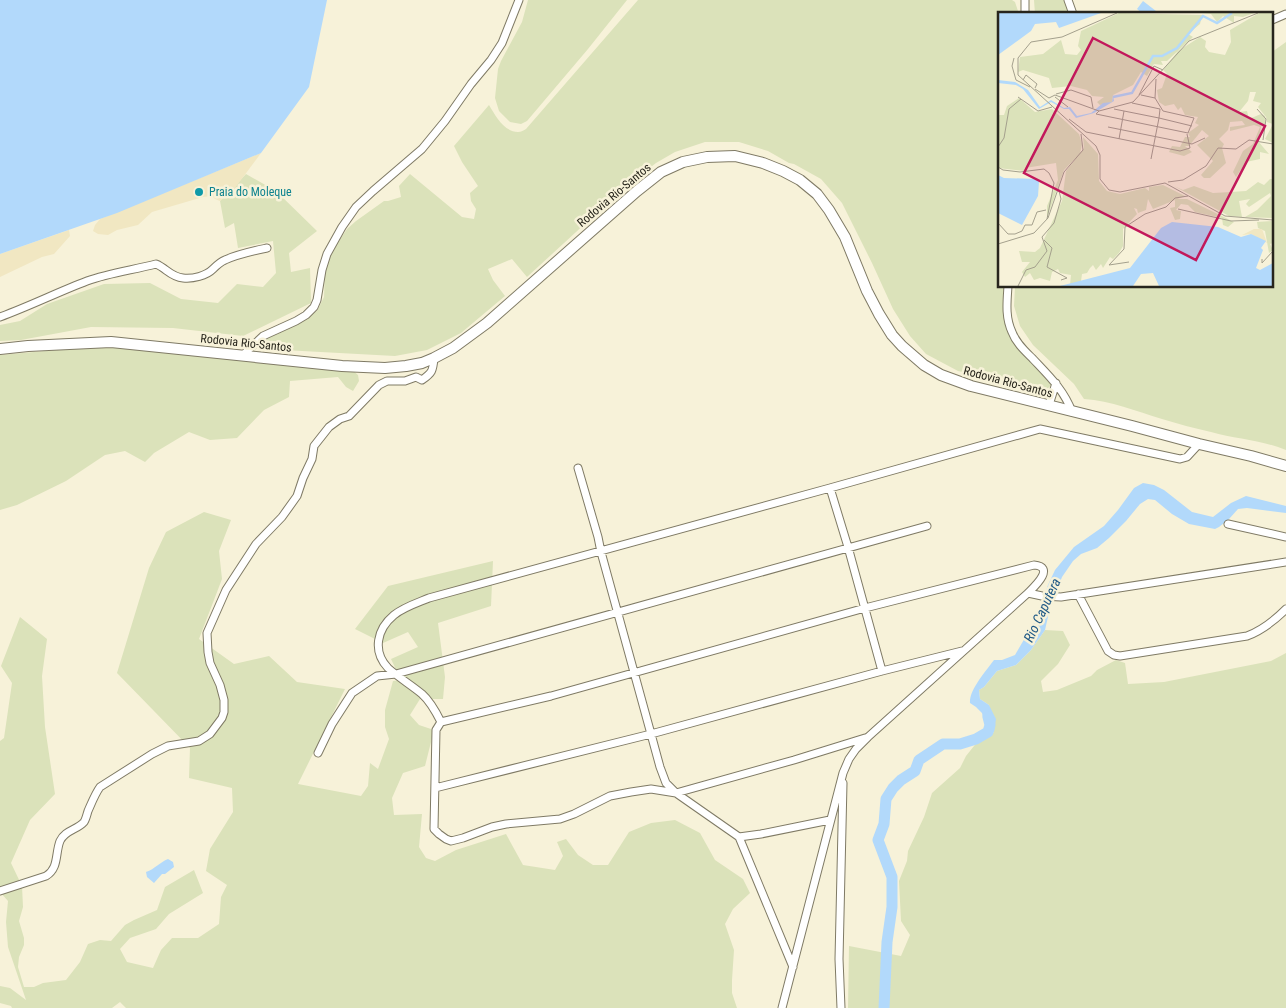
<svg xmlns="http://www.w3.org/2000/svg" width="1286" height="1008" font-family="'Roboto Condensed',sans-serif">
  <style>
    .green { fill: #dbe2ba }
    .sand { fill: #f1e7c2 }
    .water { fill: #b2d9fb }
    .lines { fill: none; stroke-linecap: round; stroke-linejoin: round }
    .river { stroke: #b2d9fb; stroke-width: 11 }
    .minor-casing { stroke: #7f7a65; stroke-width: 9 }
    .highway-casing { stroke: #7f7a65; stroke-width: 12 }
    .minor { stroke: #fff; stroke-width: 7 }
    .highway { stroke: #fff; stroke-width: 10 }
    .culture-dot { fill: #0f9aa8; stroke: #f7f2d9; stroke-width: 2 }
    .labels { text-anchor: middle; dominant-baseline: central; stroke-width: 5; stroke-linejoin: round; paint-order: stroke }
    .culture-label { font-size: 12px; fill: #0d838f; stroke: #f7f2d9; text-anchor: start }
    .street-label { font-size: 12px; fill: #27251c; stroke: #f7f2d9 }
    .water-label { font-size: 14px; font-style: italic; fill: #215a86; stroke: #f7f2d9 }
    .inset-river { fill: none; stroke: #b2d9fb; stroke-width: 2.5 }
    .inset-road { fill: none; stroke: #a4a08d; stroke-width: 1 }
    .view { fill: #c2185b; fill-opacity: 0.15; stroke: #c2185b; stroke-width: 2.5 }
    .inset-edge { fill: none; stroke: #27251c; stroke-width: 2.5 }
  </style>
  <rect width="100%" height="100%" fill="#f7f2d9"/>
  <path class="green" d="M528,0H627L588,49L527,121L521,124L510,122L499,111L495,98L498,69L501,61L522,22Z
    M638,0H1012L1015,2L1019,14H1000V286H1005L1003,293L1006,329L1052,384C1048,389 1046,390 1039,389V385L1033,384L1031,387L958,371L926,354L910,336L893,309L872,263L842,203L821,179L794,164L789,163L768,151L739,142H705L675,152L656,163L624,188L527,277L512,259L488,269L493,280L505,296L461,333L427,350L395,356L265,349L257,346L258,341L317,311L324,297L325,270L333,250L347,229L356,221L384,201H388L401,197L399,186L410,174L462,217L474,219L476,209L471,201L470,193L478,186L462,162L454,146L489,105C495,115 504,132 518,132C521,132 524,130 526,129Z
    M1034,0H1065L1069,14H1035Z
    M1286,42V450C1262,440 1236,439 1211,432C1194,428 1178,424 1162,419C1136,411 1111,401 1084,399L1074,384L1033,345L1020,326L1014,306L1015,286H1272V52Z
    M246,174L276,191L317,231L289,253L291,272L310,268L311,303L243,336L173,328L91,327L21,340L0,341V325L20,321L47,304L104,284L150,283L181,299L218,303L237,284L263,287L276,273L273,241L238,248L234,223L225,228L220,201Z
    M108,346L351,369L358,375L359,381L353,391L346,387L338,377L290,381L289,397L264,410L237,438L210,440L189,432L154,453L145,462L125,451L105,455L66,481L17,505L0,510V355L45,351Z
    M204,512L231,520L219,551L222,579L199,639L234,664L269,656L297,682L345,689L298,784L361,796L368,786L370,763L378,769L389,739L385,727V710L393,681L401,680L391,659L418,647L408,632L383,643L355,629L388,586L493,561L491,606L438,623L445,677L443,699H420L410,715L419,725L434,730L425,766L403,773L392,798L394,815L422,814L419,847L426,858L435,861L456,850L506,834L523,865L555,870L563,856L557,842L566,839L578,855L593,865H608L629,832L651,823L675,820L700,833L715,860L743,879L750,893L733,909L725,924L734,950L732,980V993L737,1008H126L120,1002L112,1008H12L11,1006L0,1003V986L10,988L26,1000L8,947L6,922L8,901L0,892V741L4,738L12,683L1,666L20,617L47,639L42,676L45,727L55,794L30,820L11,863L22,886L23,907L19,921L24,938V945L19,957L18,967L24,987H34L43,983L66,980L80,962L88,944L100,940L111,941L125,925L134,920L157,910L165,887L194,870L203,893L169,914L156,929L130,938L120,949L127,962L153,968L161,950L172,938H198L219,924L221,897L227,885L206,871L210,849L233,812L232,788L189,778L190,748L117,673L149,568L166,532Z
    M1045,630L1063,631L1070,645L1058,664L1041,681L1043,692L1057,690L1091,676L1097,670L1116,660L1125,663L1128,684L1164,682L1271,661L1286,653V1008H848L849,946L901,956L910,935L901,921L899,881L907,861L908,851L924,817L932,793L960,768L966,756L978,741L994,732L989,705L980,699L979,690L984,687L997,671L1016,665L1031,650Z"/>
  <path class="sand" d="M261,153L235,188L220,201L215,199L212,196L203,197L152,212L138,225L117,230L108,235L98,234L93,231L95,225L100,219Z
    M69,230L70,236L54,254L42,257L0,277V254Z"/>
  <path class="water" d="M0,0H327L309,87L261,153L117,213L0,254Z
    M1143,1L1156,11L1153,14H1143L1137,9Z
    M1143,483L1154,485L1164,490L1192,512L1213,517L1231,503L1246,496L1286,506V513L1247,508L1238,509L1229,519L1219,527L1215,529L1189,524L1172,514L1155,500L1148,499L1140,504L1126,521L1109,538L1097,548L1081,554L1073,561L1062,577L1050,608L1045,630L1031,650L1016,665L997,671L984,687L979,690L980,699L989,705L996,719L994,732H988V723L983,718L982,713L976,707L970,703C969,690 986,671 994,660H1002L1015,655L1036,619L1048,585L1055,570L1074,547L1104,526L1118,510L1134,488Z
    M168,859L173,862L174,867L165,874H162L154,883L147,877L146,872C155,869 160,862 168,859Z"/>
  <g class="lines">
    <path class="river" d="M884,1008L887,942L892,907V877L878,840L884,824L886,799L893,788L901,780L915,771L919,760L943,744H960L976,739L988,732L990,725L988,717"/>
    <defs>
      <path id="minor" d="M1025,0V14
        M1068,0L1073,14
        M1272,20L1286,14
        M1008,286C1007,302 1005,317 1012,332C1016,343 1025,351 1033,359C1049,376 1064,390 1072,412
        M0,317C30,306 58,292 87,281C109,273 133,270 156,264C166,268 171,277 183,278C193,279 206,276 213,269C217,265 220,262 225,260C238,254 253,251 267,248
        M243,355L263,336L296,321L306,315L314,307L317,300L322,270L327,254L342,227L356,207L373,191L422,149L445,121L471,84L491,60L502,43L519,0
        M1049,405L1056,383
        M830,488L848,547L882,671
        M1228,524L1286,537
        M1078,594L1108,651L1114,655L1120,656L1247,636C1263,630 1274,621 1286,609
        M441,722C436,712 430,701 422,694C411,685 398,677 388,668C372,651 377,629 394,615C404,607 417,603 429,598L830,488L1040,429L1180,459L1187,457L1199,444
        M865,738L794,760L676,793L666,783L660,767L651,734L882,671L962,651
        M318,753L332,724L352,693L377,676L396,674L927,526
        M435,788L651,734L601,552L598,537L578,468
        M739,837L676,793L651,789L631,792L610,796L574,814L560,819L506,824L492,827L463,838L451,841L446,839L439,834L434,829L436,730L441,722L551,696L865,608L1034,565C1056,567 1034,587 1028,593
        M0,891L46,876C59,868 55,854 60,841C65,830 77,830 84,822C86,819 87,814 88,811C92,802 95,794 100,787L152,754L168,746L199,741L210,734L222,718L224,712V700L220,685L210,663L208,652L207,633L226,590L256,544L282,517L297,496L303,478L312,459L314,446L329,427L340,419L349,416L379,385L387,381H405L416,377L422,380C432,373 433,371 434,358
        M793,967L739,837L761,834L830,820
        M782,1008L843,773L849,759L856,749L868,737L1028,593L1042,596L1061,597L1286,562
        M841,1008L839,959L843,783"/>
      <path id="highway" d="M0,349L28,346L111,342L342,366L385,368L406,366L422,363L434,358L453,348L487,323L637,191L661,172L683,162L707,157L735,156L763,163L783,171L800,180L817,194L829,210L845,237L867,291L879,314L892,335L902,346L924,365L941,375L971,386L1132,426L1199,444L1251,456L1286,466"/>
    </defs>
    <use href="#minor" class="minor-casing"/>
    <use href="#highway" class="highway-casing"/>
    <use href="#minor" class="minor"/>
    <use href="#highway" class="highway"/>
  </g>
  <circle class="culture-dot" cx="199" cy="192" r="5"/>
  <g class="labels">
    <g class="culture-label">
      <text x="209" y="192">Praia do Moleque</text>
    </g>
    <g class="street-label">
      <text transform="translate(614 195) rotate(-40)">Rodovia Rio-Santos</text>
      <text transform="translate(246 343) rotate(6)">Rodovia Rio-Santos</text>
      <text transform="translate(1008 382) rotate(15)">Rodovia Rio-Santos</text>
    </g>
    <g class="water-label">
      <text transform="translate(1042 610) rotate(-65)">Rio Caputera</text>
    </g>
  </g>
  <g transform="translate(998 12)">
    <rect width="275" height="275" fill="#f7f2d9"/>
    <path d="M121,1L204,3L202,12L190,22L195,25L169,49H163L165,53L156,52L149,64L143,60L135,73L115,83L114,90L111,91L102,93L99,90L106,85L94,84L89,78L73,74L54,76L51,66L25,58L20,60L22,45L45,42L63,28L67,42L79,43L83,38L80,34L83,19ZM204,1H256L245,5L236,4V11L225,4L219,10L213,2ZM261,1H275V131L267,127L275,112L269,110L268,105L260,95L263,91L255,89L258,80H252L250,89L241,100L249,99L251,107L263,102L267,104V115L263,114L262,121L259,128L271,142L262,140V147L248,150L238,165L235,160L245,139L255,132L262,115L256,113L232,119V115L247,113L244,109L232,110L230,118L221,127L226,132L224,136L228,151L212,166H206L203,163L215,149L199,133L211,124L204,118L191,134H187L194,140L186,144L171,140L174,134L182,135L187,125H192L190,121L201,113L197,111L200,105L187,103L183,95L180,98L176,92L167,94L161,90L159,78L164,76L169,62L165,58L180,39L202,25L208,29L207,35L211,40L227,43L233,30L232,18ZM21,86L37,100L54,97L81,122L84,132L82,142L66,158L49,206V194L60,168L58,151L27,156L26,159L0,156V103H6L9,94ZM85,125L100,142L101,169L109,179L122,182L147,176L151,179V175L165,173L187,184L155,197L150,187L148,198L140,201L139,197L136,196L139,202L125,217V234L121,241L115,247L112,245L105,256L103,252L98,258L95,253L92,256L89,261L84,262L83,269L72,273L73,263L62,261L60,257L54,260L52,269L42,266L36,268L32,261L27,265L24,260L32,250H24L21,239L37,240L42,236L64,189L68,159L86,136ZM272,167H275L274,206L247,205L259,198L273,184L272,181L251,195L248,192L252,187L241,189L244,205L231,204L176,174L185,178L196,174L215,181L233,180L248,179L260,170L266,173ZM177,187H189L236,210L230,215L225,213L224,206L197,200L190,193L183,192L178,198L183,199L182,207L177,208L172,196L177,195ZM275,209V231L272,232L275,238L271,241L267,219L260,216L259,210Z" fill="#dbe2ba"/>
    <path d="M256,217H264L269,231L253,222L244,223Z" fill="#f1e7c2"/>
    <path d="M0,1H103L61,16L58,10L37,12L33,19L0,43ZM0,68L17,70L30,78L42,95L53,88L66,96L72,95L79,104L93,101L105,91L114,90L115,83L116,89L96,101L78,106L71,97H66L53,90L41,97L25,77L18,73L0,71ZM0,163L6,166L39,167L41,170L40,184L24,213L0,201ZM174,210L220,215L243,225L253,222L268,229L263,236L265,238L258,256L262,258L275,251V274H161L155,261L143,262L135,274H62L132,256L163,216Z" fill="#b2d9fb"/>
    <path class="inset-river" d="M115,85L134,81L155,44H164L179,36L205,4L219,11L234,1"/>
    <path class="inset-road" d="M119,1L64,25L33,30L20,46V63L98,134L102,143V167L111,178L122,180L167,171L227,204L275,208M16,46L14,54L18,68L32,75M25,68L28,63L39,72L37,76M37,77L51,86L57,83L101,99L135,90L191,29L260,1M58,82L73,78L93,85L95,96M141,83L156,54L165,58M143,83L157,86L158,67M20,85L40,99L54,95M57,85L70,95M116,97L161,106L162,97L134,91M259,97L268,107L265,128M101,99L98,102L190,121L196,106L165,99L157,86M71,107L88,120L182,139L192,136L189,122M110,115L194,132L207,126M121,127L126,99M0,135L6,126L11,97L23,87M153,147L161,106L194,114M0,155L5,158L22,160L46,157L51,161L56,171L49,207M170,170L185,168L208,154L220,136L238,137L251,128L275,132M180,197L233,209L261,208M0,211L10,222H17L24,219L27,213H34L39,200L48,198M46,228L54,236L49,255L69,266L63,268M0,232L36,221L50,206L66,160L85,138L83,122M264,247V251L275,239M131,250L111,253L126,237L127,215L147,202L168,195L177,186L190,184M20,274L28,258L37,255L49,239L44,225L56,211L63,187L61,179"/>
    <path class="view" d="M95,26L267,114L198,248L26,161Z"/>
    <rect width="275" height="275" class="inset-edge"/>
  </g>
</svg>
